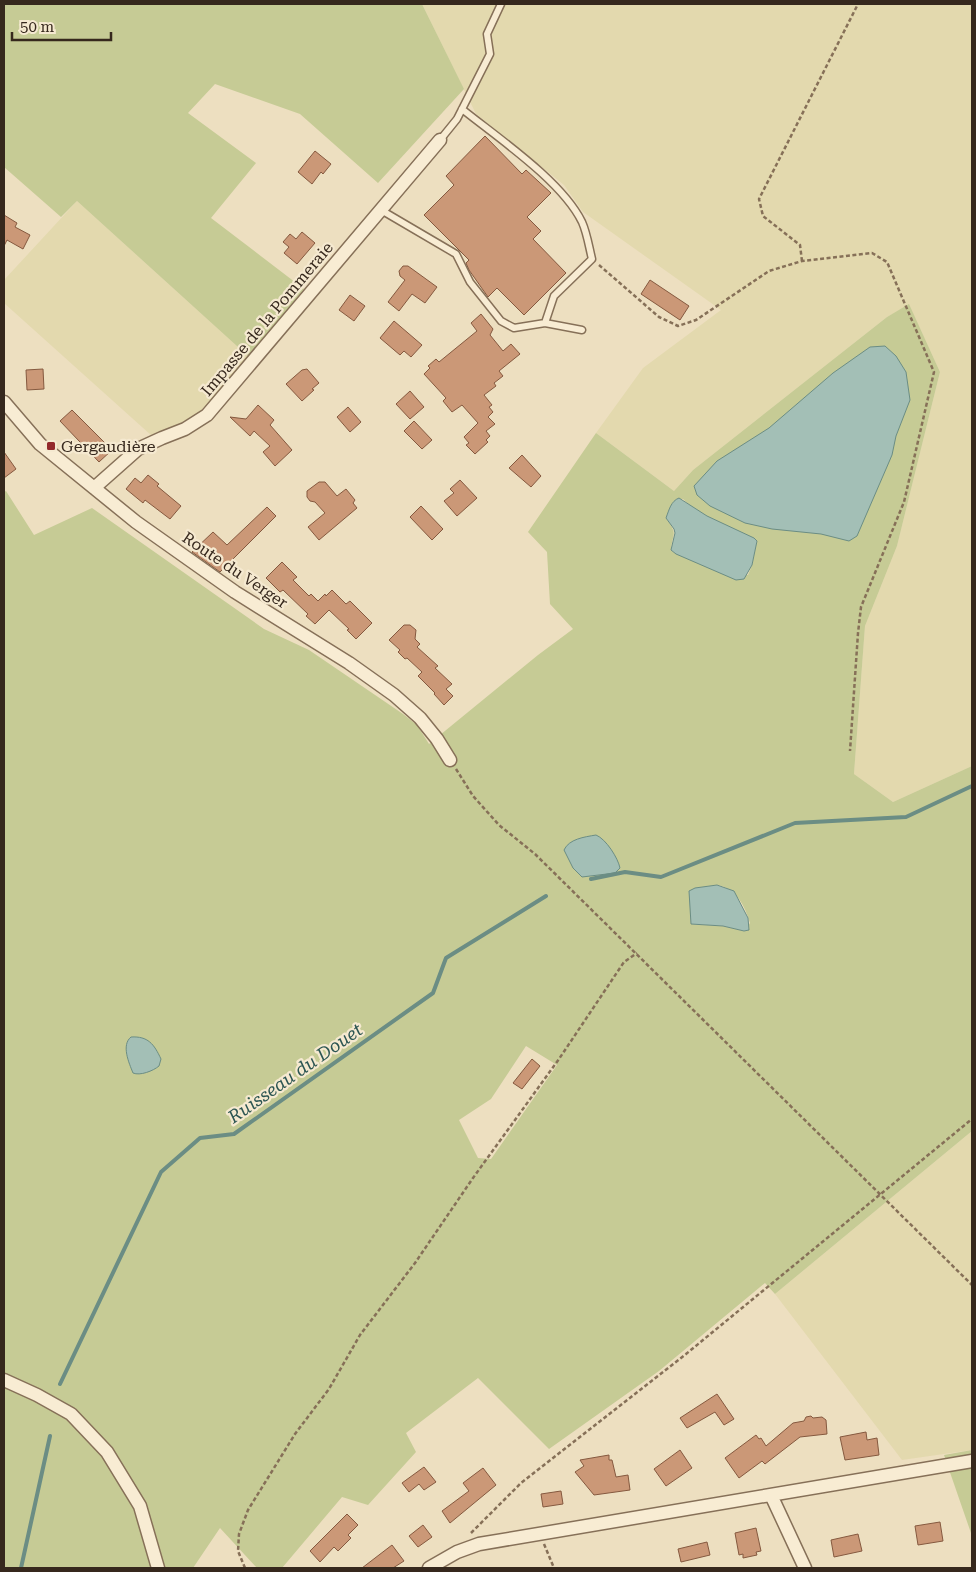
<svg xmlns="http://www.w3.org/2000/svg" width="976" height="1572" font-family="'Roboto Serif',serif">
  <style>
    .farmland { fill: #e3d9ae }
    .green { fill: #c6cb95; fill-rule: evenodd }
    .water { fill: #a3bfb6; stroke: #6b8d84 }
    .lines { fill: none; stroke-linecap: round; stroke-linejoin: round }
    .stream { stroke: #6b8d84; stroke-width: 4 }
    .building { fill: #cb9877; stroke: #85593f }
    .service-casing { stroke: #867058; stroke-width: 9 }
    .minor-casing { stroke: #867058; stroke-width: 15 }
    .path { stroke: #867058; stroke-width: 2.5; stroke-dasharray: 4 2.5; stroke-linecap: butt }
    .service { stroke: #f8ecd3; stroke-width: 6 }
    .minor { stroke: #f8ecd3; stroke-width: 12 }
    .poi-dot { fill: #94292c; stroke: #f5e9d0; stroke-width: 2 }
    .labels { text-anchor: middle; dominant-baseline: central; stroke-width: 4.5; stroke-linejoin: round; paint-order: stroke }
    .street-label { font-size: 16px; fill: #36281d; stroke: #f5e9d0 }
    .poi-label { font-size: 16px; fill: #36281d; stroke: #f5e9d0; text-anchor: start }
    .water-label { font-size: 18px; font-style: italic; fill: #2c5552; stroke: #f5e9d0 }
  </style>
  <rect width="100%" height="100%" fill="#eddfc0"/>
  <path class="farmland" d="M422,4H972V766L893,802L854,774L865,626L897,546L940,372L909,305L887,317L693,470L674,491L596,433L643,368L721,310L583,212L564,185L476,114Z
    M77,201L249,357L203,411L179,425L152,436L4,303V280Z
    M972,1131V1450L902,1460L775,1294Z"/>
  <path class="green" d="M4,4H422L464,89L378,183L300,114L215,84L188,113L256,163L211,218L304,289L249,357L77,201L61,217L4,167Z
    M909,304L940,372L897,546L865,626L854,774L893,802L972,766V1131L775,1294L765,1283L659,1371L549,1449L478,1378L406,1433L416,1452L368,1505L342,1497L282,1568H257L220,1528L193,1568H4V492L6,491L34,535L92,508L264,629L309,650L403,714L417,725L429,744L538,655L573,629L550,604L547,552L528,532L596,433L674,491L693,470L887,317ZM683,499C697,515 734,530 754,538L757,541L752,565L748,575L676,554L671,550C673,531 678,535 666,518L674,501ZM717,885C736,888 745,906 750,923L744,931L723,926L692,924L693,889ZM526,1046L557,1065L491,1159L478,1158L459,1120L491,1099Z
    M972,1450V1536L944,1455Z"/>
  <path class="water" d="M885,346L896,356L906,372L910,400L896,436L892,455L886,469L857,536L849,541L821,534L772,529L745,523L710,506L697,495L694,486L717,461L769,428L833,373L870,347Z
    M679,498L707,516L754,538L757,541L752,565L744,579L736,580L676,554L671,550L675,533L674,529L666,518C669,510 671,501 679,498Z
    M596,835C606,839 618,858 620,868L615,873L582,877L573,868L564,850C569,839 584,837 596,835Z
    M717,885L734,891L748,918L749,930L744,931L723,926L691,924L689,891L695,888Z
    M131,1037C148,1036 154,1044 161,1059L159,1066C153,1071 140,1076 133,1073C129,1063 121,1045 131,1037Z"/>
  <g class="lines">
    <path class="stream" d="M591,879L625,872L661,877L795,823L906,817L972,786
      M60,1384L161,1172L200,1138L234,1134L433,993L446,958L546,896
      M21,1568L50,1436"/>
  </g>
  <path class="building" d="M485,136L522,174L526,170L551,193L527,217L541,231L533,239L566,273L524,315L497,288L488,297L469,270L466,263L469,260L424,215L454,185L446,176Z
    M315,151L331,164L323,174L321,172L312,184L298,172Z
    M4,215L17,223L15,227L30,235L23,249L7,240L4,246Z
    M302,232L315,243L297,264L284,253L289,247L283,242L290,234L296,239Z
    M403,266H408L437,287L425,303L412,294L399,311L388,302L405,280L400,276L399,271Z
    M650,280L689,306L680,320L641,294Z
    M350,295L365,306L354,321L339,310Z
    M481,314L493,329L490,335L503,351L511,344L520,354L499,371L503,376L494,383L496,386L484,395L492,405L489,407L493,412L488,417L495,424L486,431L490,436L486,440L488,442L475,454L466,445L469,443L464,437L478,423L462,405L452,412L443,401L446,398L424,374L430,368L428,366L436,359L439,362L477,331L471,323Z
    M394,321L422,345L411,357L404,351L400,355L380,338Z
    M43,369L44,389L27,390L26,370Z
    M307,369L319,383L312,389L314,390L302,401L286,384L302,370Z
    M410,391L424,407L410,419L396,404Z
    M258,405L274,420L270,425L292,450L275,466L263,452L270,446L254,431L250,436L230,417L246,419Z
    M348,407L361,422L350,432L337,417Z
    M72,410L112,450L99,462L60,421Z
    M414,421L432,440L422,449L404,431Z
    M4,452L16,469L4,478Z
    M522,455L541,476L531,487L509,468Z
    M148,475L159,484L157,486L181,506L170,519L145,500L143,503L126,489L135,478L141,483Z
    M460,480L477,498L457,516L444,501L454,493L450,489Z
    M319,482H325L337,496L346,489L355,500L353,503L357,508L319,540L308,527L325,513L315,502L310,501L307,497V491Z
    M421,506L443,529L432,540L410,517Z
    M267,507L276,516L220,572L192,552L213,532L227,545Z
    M282,562L297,577L293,580L309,596L311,594L318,601L325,594L326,596L332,590L346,604L350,601L372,623L356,639L347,630L349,629L329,610L315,624L306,616L308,614L283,590L280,592L266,578Z
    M404,625H410L416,630L415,639L420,644L417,647L438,666L435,668L452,684L446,689L453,696L444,705L434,694L435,693L418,676L422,672L407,658L405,659L398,652L400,650L389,640Z
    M532,1059L540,1066L522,1089L513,1083Z
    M717,1394L734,1419L724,1425L715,1412L687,1428L680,1418Z
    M811,1416L813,1418L822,1417L826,1420L827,1434L800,1437L765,1464L762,1461L739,1478L725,1458L756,1435L759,1439L761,1438L766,1446L793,1423L804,1421L806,1417Z
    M866,1432L867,1440L877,1438L879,1455L845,1460L840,1437Z
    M680,1450L692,1468L666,1486L654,1469Z
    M609,1455V1460H612L616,1477L628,1475L630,1490L594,1495L575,1472L584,1466L580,1460Z
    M424,1467L436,1482L424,1490L419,1484L409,1492L402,1483Z
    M483,1468L496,1485L450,1523L442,1511L469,1491L463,1483Z
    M561,1491L563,1504L543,1507L541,1494Z
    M347,1514L358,1525L348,1535L351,1538L338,1551L334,1547L320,1562L310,1551Z
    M940,1522L943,1541L918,1545L915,1526Z
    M423,1525L432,1537L418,1547L409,1536Z
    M756,1528L761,1551L756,1552L757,1555L743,1558V1554L739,1555L735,1533Z
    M858,1534L862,1551L834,1557L831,1540Z
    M707,1542L710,1555L681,1562L678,1549Z
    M392,1545L404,1561L393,1568H362Z"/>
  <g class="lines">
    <defs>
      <path id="service" d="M462,109C498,138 562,181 582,222C587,233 589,247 592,259L554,296L545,323
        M440,140L457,119L490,54L487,34L501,4
        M381,210L456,254L470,282L501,321L514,328L545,323L582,330"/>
      <path id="minor" d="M4,402L40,444L136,522L235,592L349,663L394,695L420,718L437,739L450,760
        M94,488L138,449L162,438L185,429L207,415L440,140
        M4,1380L37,1395L71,1414L107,1452L140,1506L158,1568
        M771,1495L805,1568
        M429,1568L457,1552L479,1544L972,1461"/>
    </defs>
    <use href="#service" class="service-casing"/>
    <use href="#minor" class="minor-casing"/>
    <path class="path" d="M802,261L800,245L763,216L759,199L858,4
      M599,265L659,317L678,326L696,320L769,271L802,261L872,253L887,262L934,372L904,502L861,607L858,633L850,751
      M456,769L473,796L499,825L535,854L972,1285
      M471,1533L521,1483L686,1354L972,1119
      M544,1544L554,1568
      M245,1568L238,1551L239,1534L248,1510L295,1434L329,1389L360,1335L415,1263L473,1178L559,1059L624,962L637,953"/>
    <use href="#service" class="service"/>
    <use href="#minor" class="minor"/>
  </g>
  <rect class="poi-dot" x="46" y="441" width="10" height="10" rx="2.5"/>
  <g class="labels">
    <g class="street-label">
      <text transform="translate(267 319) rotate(-50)">Impasse de la Pommeraie</text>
      <text transform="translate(235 570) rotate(34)">Route du Verger</text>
    </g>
    <g class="poi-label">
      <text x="61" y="446">Gergaudière</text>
    </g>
    <g class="water-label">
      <text transform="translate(295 1073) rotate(-35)">Ruisseau du Douet</text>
    </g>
  </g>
  <rect width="976" height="1572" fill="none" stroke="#36281d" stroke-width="10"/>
  <path d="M12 32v8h99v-8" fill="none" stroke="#36281d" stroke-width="2.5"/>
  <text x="20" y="32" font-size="15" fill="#36281d" stroke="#f5e9d0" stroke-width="4" paint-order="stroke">50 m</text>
</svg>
